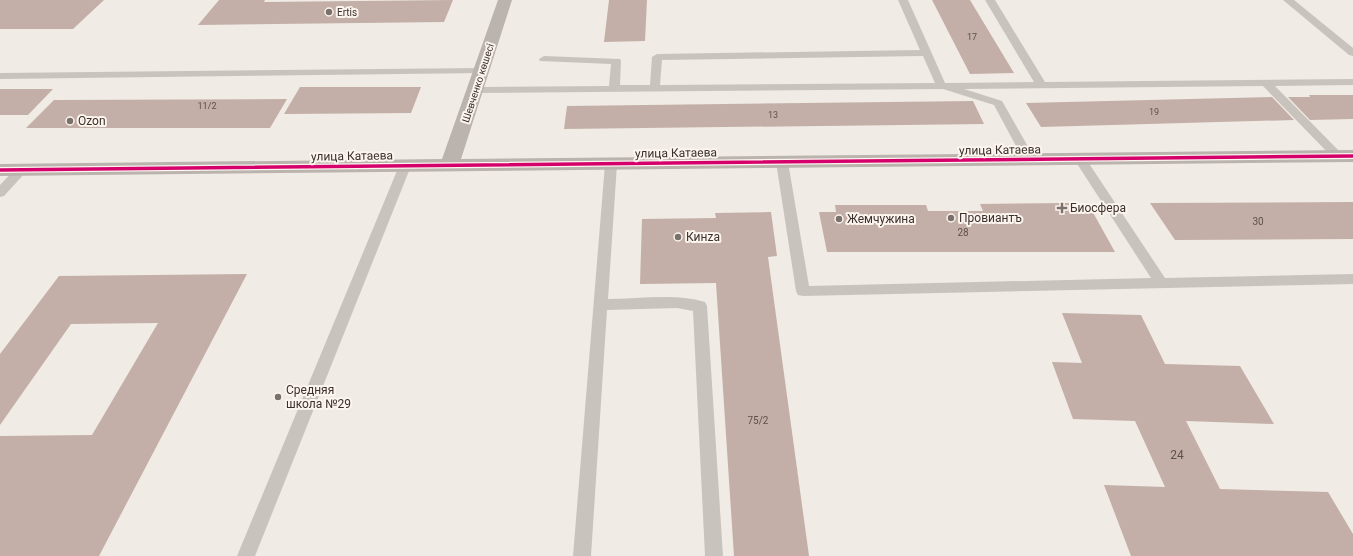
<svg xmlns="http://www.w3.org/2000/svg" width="1353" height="556" font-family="Roboto,sans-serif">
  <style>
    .building { fill: #c3afa7 }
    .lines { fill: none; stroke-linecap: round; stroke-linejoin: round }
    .lane { fill: #c9c3be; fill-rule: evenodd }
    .secondary { fill: #bab3ae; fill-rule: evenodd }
    .cycleway-casing { stroke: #fbf5ee; stroke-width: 6 }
    .cycleway { stroke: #d6006c; stroke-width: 3.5 }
    .poi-dot { fill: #7a716c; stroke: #fbf5ee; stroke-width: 1.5 }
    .labels { text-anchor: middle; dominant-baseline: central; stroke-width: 4; stroke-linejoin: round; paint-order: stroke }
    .far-number-label { font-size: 9px; fill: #5d504a }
    .far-poi-label { font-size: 10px; fill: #3b302b; stroke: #fbf5ee; text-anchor: start }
    .far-street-label { font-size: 10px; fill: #3b302b; stroke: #fbf5ee }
    .number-label { font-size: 10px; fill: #5d504a }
    .poi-label { font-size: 12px; fill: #3b302b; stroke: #fbf5ee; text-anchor: start }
    .street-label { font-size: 12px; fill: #3b302b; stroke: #fbf5ee }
    .near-number-label { font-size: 12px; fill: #5d504a }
  </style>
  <rect width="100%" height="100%" fill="#f0ebe5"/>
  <path class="building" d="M0,0H104L73,29H0Z
    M219,0H265L264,2L453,0L444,22L198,25Z
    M609,0H647L645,41L604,42Z
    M932,0H970L1014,73L970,74Z
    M300,87H421L411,113L284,114Z
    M0,89H53L28,115H0Z
    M1309,95H1353V119L1310,120L1288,97H1310Z
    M1272,97L1294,120L1041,127L1026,103Z
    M287,99L270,128H26L54,100Z
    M973,101L984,124L564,129L567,106Z
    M1353,202V239L1175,240L1150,203Z
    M1072,203L1076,209H1091L1115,252H827L819,212H836L835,205H926L928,211H983L980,204Z
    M771,212L777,256L768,257L809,556H734L716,283L640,284L642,219L716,218L715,213Z
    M247,274L99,556H0V436L92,435L158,323L71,324L0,425V354L59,276Z
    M1062,313L1141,315L1165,364L1240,366L1274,424L1186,421L1220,489L1328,492L1353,534V556H1131L1104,485L1165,487L1135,421L1073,419L1052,362L1082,363Z"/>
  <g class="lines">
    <path class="lane" d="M898,0H908L945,83L1034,82L985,0H995L1045,82L1353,79V85L1275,86L1345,157L1343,160H1335L1263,86L964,89L1002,101L1035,159L1033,162H1025L1023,159L994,105L943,89L475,93L470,90L475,87L609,86L611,64L540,61L539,59L544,56L620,59L621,61L620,85H650L652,57L657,54L920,50ZM923,56L935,83L660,85L662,60Z
      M1283,0H1294L1353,48V56L1349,55Z
      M481,68L486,71L485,73L0,79V73Z
      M1080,155L1084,156L1165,278L1353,274V284L803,296L798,295L796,291L776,162L778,159H786L788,162L809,286L1151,278L1074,159L1076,156Z
      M611,160L615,161L617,164L608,299C639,299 675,293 705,302L707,306L723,556H705L693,311L677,308L607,310L591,556H573L605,164L607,161Z
      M405,162L409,163L411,166L255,556H237L399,166L401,163Z
      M21,166L25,167L27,170L25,173L4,196L0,197V185L17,167Z"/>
    <path class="secondary" d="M498,0H512L461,159L1353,150V162L0,176V164L442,159Z"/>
    <defs>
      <path id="cycleway" d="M0,170L1353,156"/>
    </defs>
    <use href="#cycleway" class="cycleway-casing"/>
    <use href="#cycleway" class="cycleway"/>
  </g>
  <g class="poi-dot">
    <circle cx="329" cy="12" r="4"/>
    <circle cx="70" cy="121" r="4"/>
    <path d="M1060 202h4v4h4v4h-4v4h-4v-4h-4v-4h4z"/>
    <circle cx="951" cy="218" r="4"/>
    <circle cx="839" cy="219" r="4"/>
    <circle cx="678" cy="237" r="4"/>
    <circle cx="278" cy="397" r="4"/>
  </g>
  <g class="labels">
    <g class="far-number-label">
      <text x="972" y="37">17</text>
      <text x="207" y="106">11/2</text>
      <text x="1154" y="112">19</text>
      <text x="773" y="115">13</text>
    </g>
    <g class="far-poi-label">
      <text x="337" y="12">Ertis</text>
    </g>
    <g class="far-street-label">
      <text transform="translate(478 83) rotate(-72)">Шевченко көшесі</text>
    </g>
    <g class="number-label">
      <text x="1258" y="221">30</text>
      <text x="963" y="232">28</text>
      <text x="758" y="420">75/2</text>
    </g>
    <g class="poi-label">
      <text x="78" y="121">Ozon</text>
      <text x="1070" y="208">Биосфера</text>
      <text x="959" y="218">Провиантъ</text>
      <text x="847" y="219">Жемчужина</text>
      <text x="686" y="237">Кинzа</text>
      <text x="286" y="390">Средняя<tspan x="286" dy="14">школа №29</tspan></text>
    </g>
    <g class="street-label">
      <text transform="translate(1000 150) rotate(-1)">улица Катаева</text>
      <text transform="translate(676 153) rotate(-1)">улица Катаева</text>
      <text transform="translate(352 156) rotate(-1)">улица Катаева</text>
    </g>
    <g class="near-number-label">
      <text x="1177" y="455">24</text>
    </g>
  </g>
</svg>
